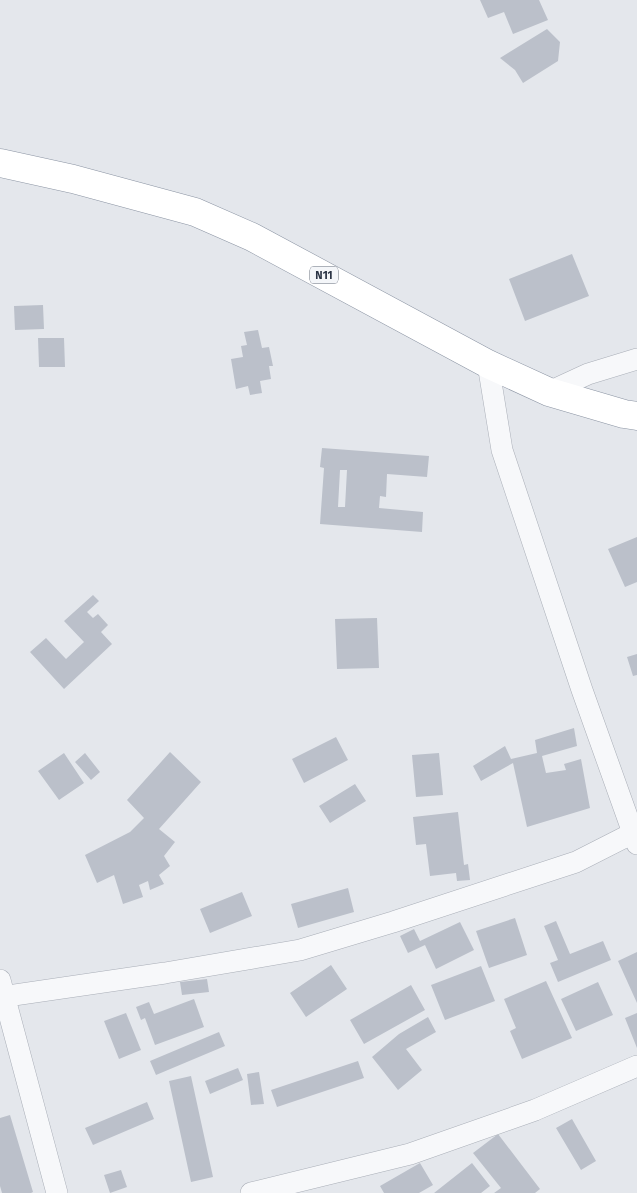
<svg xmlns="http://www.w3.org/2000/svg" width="637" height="1193" font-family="'Fira Sans',sans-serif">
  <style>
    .building { fill: #bbc0ca; fill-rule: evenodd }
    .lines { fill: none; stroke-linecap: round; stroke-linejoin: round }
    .minor-casing { stroke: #a9aeb7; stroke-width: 22 }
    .trunk-casing { stroke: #8b94a3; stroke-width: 29 }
    .minor { stroke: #f7f8fa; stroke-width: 21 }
    .trunk { stroke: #fff; stroke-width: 28 }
    .labels { text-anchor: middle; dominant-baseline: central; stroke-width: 4.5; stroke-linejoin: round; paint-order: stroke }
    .shield { fill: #f4f6f9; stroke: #676e7b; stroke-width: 1 }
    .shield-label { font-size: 11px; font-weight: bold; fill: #2b3445 }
  </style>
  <rect width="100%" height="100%" fill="#e4e7ec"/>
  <path class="building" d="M480,0H539L548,20L513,34L504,12L488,18Z
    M547,29L560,42L558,61L523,83L515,70L500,58Z
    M572,254L589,296L525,321L509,279Z
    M43,305L44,329L15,330L14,306Z
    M258,330L262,348L269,347L273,366H269L271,379L260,381L262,393L250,395L248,386L236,389L231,359L243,357L241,346L247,345L244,332Z
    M38,338H64L65,367H39Z
    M322,448L429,456L427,477L387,474L386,497L380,496L379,508L423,512L422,532L320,524L324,468L320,467ZM340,470H347L345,507H338Z
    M637,537V582L625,587L608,549Z
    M93,595L99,601L87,612L93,618L98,614L108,625L101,632L112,644L64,689L30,652L46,638L66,659L84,642L64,621Z
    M377,618L379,668L337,669L335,619Z
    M637,654V675L633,676L627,657Z
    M574,728L577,746L542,756L546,773L566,770L564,764L581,759L590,808L527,827L513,763L481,781L473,766L505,746L511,759L537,753L535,740Z
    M336,737L348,760L304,783L292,759Z
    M170,752L201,782L159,829L175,842L164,856L170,866L159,875L164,884L150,890L148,881L139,885L143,897L123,904L114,875L97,883L85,855L130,832L144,818L127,800Z
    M64,753L84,783L59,800L38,771Z
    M85,753L100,772L91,780L75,762Z
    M439,753L443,795L416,797L412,755Z
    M355,784L366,801L330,823L319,806Z
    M458,812L464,865L468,864L470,880L457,881L456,873L430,876L426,844L416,845L413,817Z
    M348,888L354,912L298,928L291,904Z
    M242,892L252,916L210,933L200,909Z
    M515,918L527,955L489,968L476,931Z
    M556,921L570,954L603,941L611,960L558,982L550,963L558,960L544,926Z
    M460,922L474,950L436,969L425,945L408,953L400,936L414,929L420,941Z
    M637,952V1003L618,961Z
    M331,965L347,989L306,1017L290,993Z
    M481,966L495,1001L445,1020L431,985Z
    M207,979L209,992L182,995L180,982Z
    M546,981L572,1038L522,1059L510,1031L516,1028L504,999Z
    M598,982L613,1015L576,1031L561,999Z
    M411,985L425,1010L364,1044L350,1020Z
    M194,999L204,1027L155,1045L145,1018L141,1020L136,1007L149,1002L154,1014Z
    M126,1013L141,1050L119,1059L104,1021Z
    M637,1013V1048L625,1018Z
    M428,1017L436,1032L406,1049L422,1070L398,1090L372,1057L399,1034Z
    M219,1032L225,1046L156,1075L150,1061Z
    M358,1061L364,1078L277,1107L271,1090Z
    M238,1068L243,1080L210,1094L205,1081Z
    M259,1072L264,1104L251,1105L247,1074Z
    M191,1076L213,1177L191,1182L169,1081Z
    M147,1102L154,1119L93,1145L85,1128Z
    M10,1115L33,1192L31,1193H2L0,1186V1118Z
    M572,1119L596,1161L581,1170L556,1128Z
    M498,1134L540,1189L535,1193H494L501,1188L473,1153Z
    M420,1163L433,1185L419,1193H384L380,1186Z
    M472,1163L490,1186L481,1193H434Z
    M121,1170L127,1187L110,1193L104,1175Z"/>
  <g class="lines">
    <defs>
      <path id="minor" d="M488,364L502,450L582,690L637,844
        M549,392L588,374L637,359
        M0,980L57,1193
        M0,997L165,973L300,950L393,922L576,862L637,831
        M251,1193L410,1154L535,1110L637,1066"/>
      <path id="trunk" d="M0,163L73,179L195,212L252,237L488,364L549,392L624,414L637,416"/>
    </defs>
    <use href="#minor" class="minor-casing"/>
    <use href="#trunk" class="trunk-casing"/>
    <use href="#minor" class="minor"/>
    <use href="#trunk" class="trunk"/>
  </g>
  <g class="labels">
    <rect class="shield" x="310" y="266.5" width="28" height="17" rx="4"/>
    <g class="shield-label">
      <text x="324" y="275">N11</text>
    </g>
  </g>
</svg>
